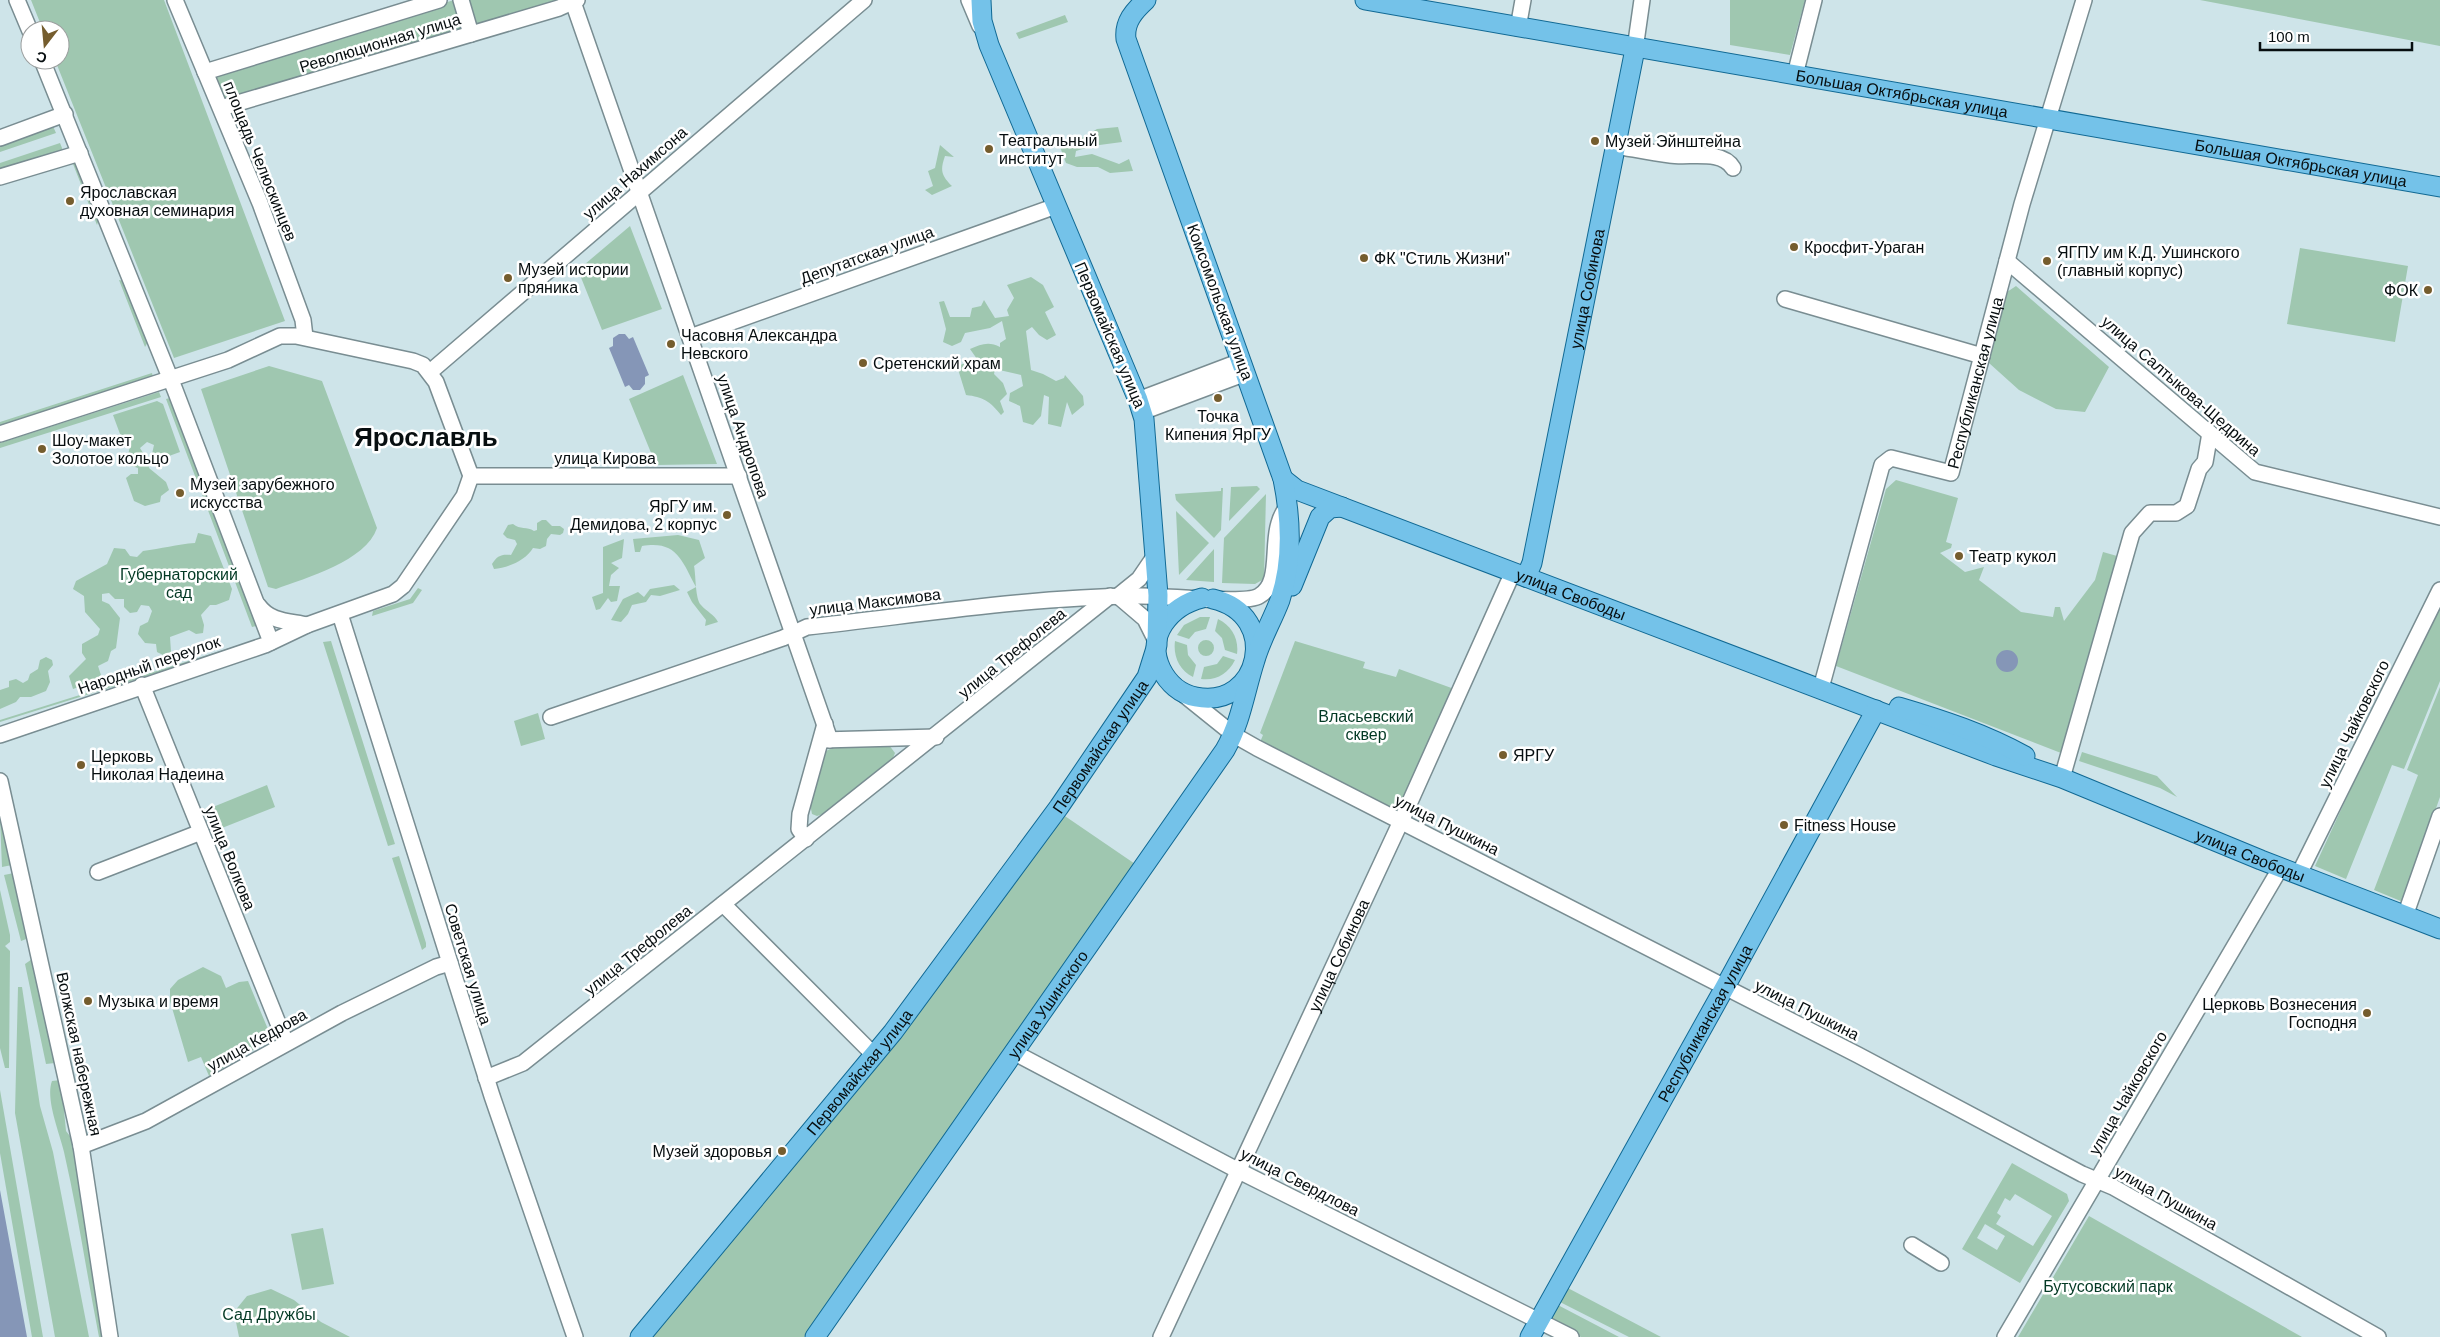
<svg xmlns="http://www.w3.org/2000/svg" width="2440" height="1337" font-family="Helvetica,sans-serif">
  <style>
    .green { fill: #9fc7b0; fill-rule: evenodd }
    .water { fill: #8596b7 }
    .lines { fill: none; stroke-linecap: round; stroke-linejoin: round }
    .minor-casing { stroke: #798d92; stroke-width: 18 }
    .major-casing { stroke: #116994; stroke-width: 21 }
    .minor { stroke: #fff; stroke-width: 15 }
    .major { stroke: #74c2e9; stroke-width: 19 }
    .poi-dot { fill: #755d2e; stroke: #fff; stroke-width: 2 }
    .labels { text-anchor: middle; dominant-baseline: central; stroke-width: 5; stroke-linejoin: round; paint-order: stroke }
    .street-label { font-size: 16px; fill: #070e10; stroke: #fff }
    .poi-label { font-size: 16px; fill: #070e10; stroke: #fff; text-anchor: start }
    .park-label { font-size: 16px; fill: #033924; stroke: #fff }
    .town-label { font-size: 26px; font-weight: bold; fill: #070e10; stroke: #fff }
  </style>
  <rect width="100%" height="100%" fill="#cee4e9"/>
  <path class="green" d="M31,0H164L285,321L174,358L55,60H60V30H43Z
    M454,0H564L225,101L214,74Z
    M1730,0H1805L1790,55L1730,45Z
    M2200,0H2440V46Z
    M1065,15L1068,22L1019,39L1016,33Z
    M52,124L56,133L0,152V143Z
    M1118,127L1122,142L1092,146L1076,151L1075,157L1092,154L1119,164L1129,159L1133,171L1110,173L1098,167H1077L1066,163L1060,147L1075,142L1097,129Z
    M60,143L64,153L0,172V163Z
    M940,145L954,157L945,156C940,170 941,175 952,186L932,195L925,190L933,186L928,171L935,168Z
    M77,163L99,219L97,225L73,164Z
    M630,226L662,309L602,330L578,270Z
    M2300,248L2408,266L2395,342L2287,324Z
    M1031,277L1043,285L1054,307L1045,312L1056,335L1047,340L1039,335L1032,327L1026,331L1031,370L1043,374L1056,381L1064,378L1065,375L1083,396L1084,405L1072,415L1067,402L1061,427L1048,424L1049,397L1044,395L1041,416L1033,425L1023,422L1020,406L1009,401L1010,393L1023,386L1021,375L995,369L994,374L1003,383L1007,394L1000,401L1004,412L1001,415C990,401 983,397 966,395L957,366L977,359L970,349C981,344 989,341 1000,347V343L1006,339L1002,321L990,328L965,333L961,342L952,346L943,342L946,329L939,302L944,301L950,317H970L972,308L981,306L984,300L995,318L1009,316L1007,310L1014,298L1007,285Z
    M119,280L124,281L148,342L145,347Z
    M2016,286L2109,367L2085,412L2056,409L2019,390L1989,363L2007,292Z
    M269,366L322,381L377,528C366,561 306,578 276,589L268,587L201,389Z
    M152,373L153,377L0,426V422Z
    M683,375L717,464L656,465L629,399Z
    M159,392L161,397L0,448V443Z
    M170,398L256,626L252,627L166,399Z
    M157,401L163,404L180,452L158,460L152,454L154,445L147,442L140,448L148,461L149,468L166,482L169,490L161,496L160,502L145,506L134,501L126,478L131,474H138V468L132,466L128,455L131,442L120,434L113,415Z
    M1896,480L1958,498L1946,542L1952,544L1951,548L1940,553L1965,572L1984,567L1979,580L2021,612L2053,617L2055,607H2060L2064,621L2095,580L2103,552L2117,556L2061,753L1836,666L1886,489Z
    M1257,486L1260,489L1229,521L1231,487Z
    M1221,488H1223L1221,530L1214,538L1176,500L1175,494L1221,491Z
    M1266,494L1264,579L1255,584L1222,583L1224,538Z
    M1176,511L1209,543L1179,575Z
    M542,520H546L552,526H560L564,529L563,533L560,535L551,534L547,539L546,546L540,549L533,548C526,560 508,568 494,569L492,564C497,556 501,554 511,555L517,544L515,540L507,538L503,534L508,525L513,524C520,530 527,526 534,531L537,530V523Z
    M198,533L211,536L232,589L229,600L216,605H210L201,615L204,625L203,633L196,634L189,630L170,637L171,652L163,655L157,652L156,644L145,643L138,634L140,626L148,622L152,611L149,606L141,605L137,612L130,613L124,607V599H115L109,593L102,594V601L109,604L120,618L116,648L111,651L108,661L98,666L101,675L93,682L73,689L69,676L86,659L82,653V644L98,635L100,629L85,612L84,596L73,589L76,581L107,564L114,548L125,549L130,556L137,557L143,551C161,549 177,544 195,543Z
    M678,535L699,540L705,558L694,566C696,575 695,599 701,605C707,612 714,614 718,622L705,626L706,620L692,602L687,592L696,587C682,561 677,540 642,546L640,552H635L633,539Z
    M624,539L622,558L611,563L619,568L611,575L609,586H620L617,601L611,602L608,598L600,609L596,610L592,597L603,593V547Z
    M1214,549V582L1186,580Z
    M674,585L680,590L660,596L651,595L646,602L632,605L628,614L621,622L611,620L623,599L638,592L644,597L650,589Z
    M418,588L422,590L413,603L372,616L373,611L410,599Z
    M2440,596V681L2404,769L2392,765L2346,879L2315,866Z
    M1200,617H1210L1206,629L1195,632L1189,639L1177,635L1184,625Z
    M1218,619C1232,626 1239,639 1237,654L1225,650L1222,638L1215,631Z
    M1198 648a8 8 0 1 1 16 0a8 8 0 1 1-16 0Z
    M331,641L395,844L388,846L323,642Z
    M1175,641L1187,645L1188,655L1196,665L1193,677C1179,670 1173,656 1175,641Z
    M1295,641L1365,662L1363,668L1396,677L1399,669L1457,690L1399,819L1258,747L1263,735L1260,733Z
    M249,642V644L0,722V720Z
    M1223,656L1235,660C1228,674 1216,681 1201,679L1204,667L1217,664Z
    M46,657L52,660L53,665L48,671L50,682L46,691L31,697H20L16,702L0,709V690L9,687V681L16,679L23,683L28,680L30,674L38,669L40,660Z
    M2440,687V797L2403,902L2374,890L2418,775L2407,770Z
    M538,713L545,739L521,746L514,721Z
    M889,745L895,753L891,763L823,814L817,816L812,814L810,804L825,752C836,742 873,746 889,745Z
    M2082,752L2157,776L2177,797L2160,788L2079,761Z
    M267,785L275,807L217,830L208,809Z
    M1059,812L1141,868L804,1337H643Z
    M0,819L12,865L2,867Z
    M399,856L426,943V947L422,950L392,858Z
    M14,873L29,938L21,941L4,875Z
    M0,890L10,935V942L5,946L10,951L9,1068H5L0,1048Z
    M35,957L55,1063L46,1064L25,964Z
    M203,967L221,976L226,988L239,982L248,981L272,1039L209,1076L201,1057L188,1062L170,1001V989L178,980Z
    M18,987H22L40,1106L53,1152L89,1337H55L15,1113Z
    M61,1080L66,1131L73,1140L106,1337H99C87,1276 78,1213 64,1152C60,1134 45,1099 52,1081Z
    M0,1090L43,1337H32L0,1153Z
    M2012,1163L2067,1194L2069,1201L2020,1283L1962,1249ZM2015,1194L2052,1216L2033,1246L1996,1224L2001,1216L1997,1213L2005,1198L2010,1201ZM1985,1224L2005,1236L1997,1250L1977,1238Z
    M2089,1216L2302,1337H2018Z
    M323,1228L334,1284L302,1290L291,1234Z
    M1564,1286L1661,1337H1629L1556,1300Z
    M271,1289L294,1300L321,1322L350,1337H239L234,1312L247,1296Z
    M1554,1303L1619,1337H1581L1545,1319Z"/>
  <path class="water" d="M619,334H625L629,339L633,337L649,375L645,377V384L640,390H633L629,385L625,387L609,348L613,346V338Z
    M1996 661a11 11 0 1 1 22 0a11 11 0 1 1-22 0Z
    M0,1190L27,1337H0Z"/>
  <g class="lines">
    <defs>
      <g id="minor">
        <path d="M17,0L30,31"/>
        <path d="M175,0L260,203L303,320L305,337"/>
        <path d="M461,0L471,34"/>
        <path d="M969,0L980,26"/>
        <path d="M573,2L830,740"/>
        <path d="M1518,28L1523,0"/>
        <path d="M1635,49L1642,0"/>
        <path d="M42,60L175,390L271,642"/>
        <path d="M205,72L439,0"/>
        <path d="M1795,75L1814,0"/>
        <path d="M221,108L559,8L577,0"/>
        <path d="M0,138L65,114"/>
        <path d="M1616,146C1634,149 1652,153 1670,155C1689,158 1722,149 1733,168"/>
        <path d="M0,177L80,153"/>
        <path d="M2007,261L2255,472L2440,517"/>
        <path d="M1785,299L1982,356"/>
        <path d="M690,337L1056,206"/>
        <path d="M430,372L864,0"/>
        <path d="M1138,400L1241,361"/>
        <path d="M1142,412L1246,373"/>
        <path d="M0,434L228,360L280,336H296L413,361L423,365L436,382L471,476L464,496L403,586L393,594L307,625L265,645L0,735"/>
        <path d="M471,476H739"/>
        <path d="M1118,596L1145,619L1156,641"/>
        <path d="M1118,596L1139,579L1154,557"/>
        <path d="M258,605C270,622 288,621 307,625"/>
        <path d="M340,614L492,1096L575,1337"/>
        <path d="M142,685L286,1043"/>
        <path id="s1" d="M1821,688L1882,465L1891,458L1951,473L2022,204L2084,0"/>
        <path d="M1183,694L1234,735L1257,748L1858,1055L2082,1174L2113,1187L2378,1337"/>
        <path d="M551,717L783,638L807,627C918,615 1028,597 1139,596C1162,595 1245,605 1259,596C1286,581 1265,532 1288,506"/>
        <path d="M822,740L936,737"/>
        <path d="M2062,778L2132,533L2150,513H2176L2187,506L2199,469L2205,462L2210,433"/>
        <path d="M0,781L81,1146L110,1337"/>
        <path d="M806,839L799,829L800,814L825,724"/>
        <path d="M98,872L201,832"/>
        <path d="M2299,874L2440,590"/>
        <path d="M723,904L875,1056"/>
        <path d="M2405,916L2440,816"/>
        <path d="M1015,1053L1239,1171L1571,1337"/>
        <path d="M486,1078L523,1063L1110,596"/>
        <path d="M81,1146L146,1121L342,1013L436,967L450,963"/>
        <path d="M1912,1245L1941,1263"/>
        <path id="s2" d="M1161,1337L1409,804L1513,572"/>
        <path d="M2005,1337L2281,867"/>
      </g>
      <g id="major">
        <path id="s3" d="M1365,0L2440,187"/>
        <path id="s4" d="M1283,479L1297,490L1996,756L2062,778L2261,860L2440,929"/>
        <path id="s5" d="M1526,577L1532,563L1635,49"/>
        <path d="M1292,586L1320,517L1330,508L1342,507"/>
        <path d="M1202,598C1170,606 1145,636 1161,669C1168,683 1180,694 1196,697C1260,710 1282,615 1213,599"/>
        <path d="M1899,707C1943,720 1985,734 2025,756"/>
        <path id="s6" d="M640,1337L893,1032L1059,807L1147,677L1157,645L1158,595L1144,419L1138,400L989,45L982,21L981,0"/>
        <path id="s7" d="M815,1337L1225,750C1241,722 1245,691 1255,660C1261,639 1272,621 1280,600C1293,561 1291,519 1283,479L1126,39C1124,22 1134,11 1146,0"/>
        <path id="s8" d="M1530,1337L1725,987L1876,710"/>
      </g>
    </defs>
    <use href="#minor" class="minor-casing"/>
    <use href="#major" class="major-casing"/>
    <use href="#minor" class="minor"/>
    <use href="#major" class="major"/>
  </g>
  <g class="poi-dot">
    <circle cx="1595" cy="141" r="5"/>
    <circle cx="989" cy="149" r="5"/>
    <circle cx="70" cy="201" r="5"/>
    <circle cx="1794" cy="247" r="5"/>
    <circle cx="1364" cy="258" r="5"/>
    <circle cx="2047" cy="261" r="5"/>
    <circle cx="508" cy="278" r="5"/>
    <circle cx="2428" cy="290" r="5"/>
    <circle cx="671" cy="344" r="5"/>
    <circle cx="863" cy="363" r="5"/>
    <circle cx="1218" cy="398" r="5"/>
    <circle cx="42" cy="449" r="5"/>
    <circle cx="180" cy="493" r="5"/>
    <circle cx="727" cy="515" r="5"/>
    <circle cx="1959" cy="556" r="5"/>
    <circle cx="1503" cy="755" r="5"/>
    <circle cx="81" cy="765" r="5"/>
    <circle cx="1784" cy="825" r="5"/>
    <circle cx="88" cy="1001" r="5"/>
    <circle cx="2367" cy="1013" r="5"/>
    <circle cx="782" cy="1151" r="5"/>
  </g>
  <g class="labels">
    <g class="street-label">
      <text transform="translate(380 43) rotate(-17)">Революционная улица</text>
      <text stroke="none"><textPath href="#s3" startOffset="545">Большая Октябрьская улица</textPath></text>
      <text transform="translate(260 161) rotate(68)">площадь Челюскинцев</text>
      <text stroke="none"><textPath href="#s3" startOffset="950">Большая Октябрьская улица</textPath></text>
      <text transform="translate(635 173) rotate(-41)">улица Нахимсона</text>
      <text transform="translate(867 255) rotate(-20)">Депутатская улица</text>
      <text stroke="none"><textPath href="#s5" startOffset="295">улица Собинова</textPath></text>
      <text transform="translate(1220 302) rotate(70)">Комсомольская улица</text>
      <text transform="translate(1110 335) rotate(67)">Первомайская улица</text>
      <text stroke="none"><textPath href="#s1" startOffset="398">Республиканская улица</textPath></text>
      <text transform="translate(2181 386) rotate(41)">улица Салтыкова-Щедрина</text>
      <text transform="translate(743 436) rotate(71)">улица Андропова</text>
      <text x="605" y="458">улица Кирова</text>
      <text stroke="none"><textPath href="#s4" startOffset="311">улица Свободы</textPath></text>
      <text transform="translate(875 602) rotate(-7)">улица Максимова</text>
      <text transform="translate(1012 653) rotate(-39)">улица Трефолева</text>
      <text transform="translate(149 665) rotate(-19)">Народный переулок</text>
      <text transform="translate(2354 724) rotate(-64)">улица Чайковского</text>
      <text stroke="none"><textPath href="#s6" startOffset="749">Первомайская улица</textPath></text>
      <text transform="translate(1447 825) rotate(27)">улица Пушкина</text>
      <text stroke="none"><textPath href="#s4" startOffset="1039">улица Свободы</textPath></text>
      <text transform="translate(230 858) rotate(68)">улица Волкова</text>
      <text transform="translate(638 950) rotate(-39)">улица Трефолева</text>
      <text stroke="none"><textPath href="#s2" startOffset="421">улица Собинова</textPath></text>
      <text transform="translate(468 964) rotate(73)">Советская улица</text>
      <text stroke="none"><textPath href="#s7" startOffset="406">улица Ушинского</textPath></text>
      <text transform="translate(1807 1010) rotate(27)">улица Пушкина</text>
      <text stroke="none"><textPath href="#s8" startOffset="359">Республиканская улица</textPath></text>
      <text transform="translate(257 1040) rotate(-29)">улица Кедрова</text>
      <text transform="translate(79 1054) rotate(78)">Волжская набережная</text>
      <text stroke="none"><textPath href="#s6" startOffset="344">Первомайская улица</textPath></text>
      <text transform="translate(2128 1093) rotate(-60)">улица Чайковского</text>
      <text transform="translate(1300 1182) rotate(27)">улица Свердлова</text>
      <text transform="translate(2166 1198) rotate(29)">улица Пушкина</text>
    </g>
    <g class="poi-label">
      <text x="999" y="140">Театральный<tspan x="999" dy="18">институт</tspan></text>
      <text x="1605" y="141">Музей Эйнштейна</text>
      <text x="80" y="192">Ярославская<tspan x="80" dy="18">духовная семинария</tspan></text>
      <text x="1804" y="247">Кросфит-Ураган</text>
      <text x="2057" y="252">ЯГПУ им К.Д. Ушинского<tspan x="2057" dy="18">(главный корпус)</tspan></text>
      <text x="1374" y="258">ФК "Стиль Жизни"</text>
      <text x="518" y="269">Музей истории<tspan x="518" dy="18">пряника</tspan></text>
      <text x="2418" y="290" text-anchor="end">ФОК</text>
      <text x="681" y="335">Часовня Александра<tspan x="681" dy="18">Невского</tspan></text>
      <text x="873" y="363">Сретенский храм</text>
      <text x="1218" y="416" text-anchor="middle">Точка<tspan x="1218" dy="18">Кипения ЯрГУ</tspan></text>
      <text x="52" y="440">Шоу-макет<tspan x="52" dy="18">Золотое кольцо</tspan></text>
      <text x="190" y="484">Музей зарубежного<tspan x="190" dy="18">искусства</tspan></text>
      <text x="717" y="506" text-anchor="end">ЯрГУ им.<tspan x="717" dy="18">Демидова, 2 корпус</tspan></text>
      <text x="1969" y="556">Театр кукол</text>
      <text x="1513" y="755">ЯРГУ</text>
      <text x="91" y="756">Церковь<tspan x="91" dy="18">Николая Надеина</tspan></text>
      <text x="1794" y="825">Fitness House</text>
      <text x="98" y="1001">Музыка и время</text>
      <text x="2357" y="1004" text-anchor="end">Церковь Вознесения<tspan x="2357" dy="18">Господня</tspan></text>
      <text x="772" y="1151" text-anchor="end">Музей здоровья</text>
    </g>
    <g class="park-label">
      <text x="179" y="574">Губернаторский<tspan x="179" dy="18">сад</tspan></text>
      <text x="1366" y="716">Власьевский<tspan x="1366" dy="18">сквер</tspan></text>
      <text x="2108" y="1286">Бутусовский парк</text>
      <text x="269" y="1314">Сад Дружбы</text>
    </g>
    <g class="town-label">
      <text x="426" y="437">Ярославль</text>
    </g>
  </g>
  <g transform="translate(45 45) rotate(196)"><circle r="24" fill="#ffffff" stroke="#9c9f9f"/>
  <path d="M0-4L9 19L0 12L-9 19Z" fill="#755d2e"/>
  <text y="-8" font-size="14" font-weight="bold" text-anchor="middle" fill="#070e10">С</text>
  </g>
  <path d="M2260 42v8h152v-8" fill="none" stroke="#070e10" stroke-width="2.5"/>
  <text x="2268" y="42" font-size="15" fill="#070e10" stroke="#ffffff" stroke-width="4" paint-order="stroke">100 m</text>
</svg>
